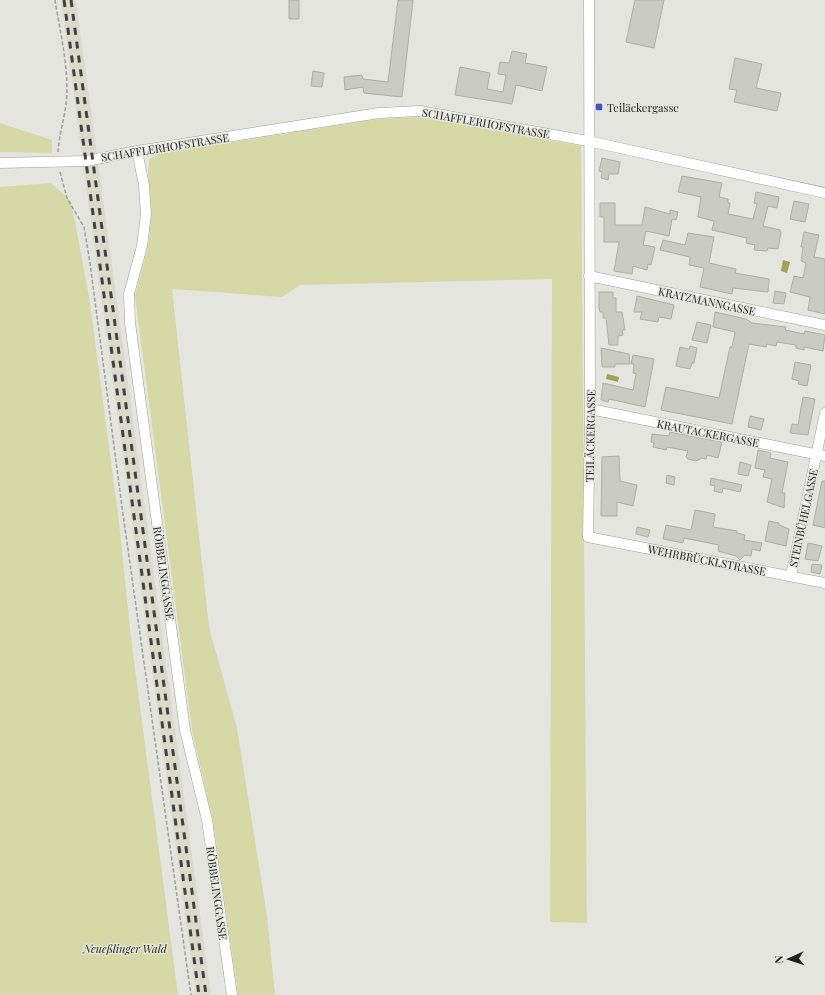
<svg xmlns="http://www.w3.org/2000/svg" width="825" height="995" font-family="'Playfair Display',serif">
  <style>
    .built { fill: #dadbcc }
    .green { fill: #d6d9a5 }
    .water { fill: #a0a353 }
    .building { fill: #cacbc3; stroke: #afafa8 }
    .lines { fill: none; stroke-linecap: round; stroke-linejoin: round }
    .minor-casing { stroke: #a0a099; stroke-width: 11 }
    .path { stroke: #a0a19c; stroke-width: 1.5; stroke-dasharray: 4 2; stroke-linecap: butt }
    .minor { stroke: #fff; stroke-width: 10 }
    .rail { stroke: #42423f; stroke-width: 3; stroke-dasharray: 7 7; stroke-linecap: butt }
    .poi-dot { fill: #4053c6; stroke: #e4e5de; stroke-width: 1.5 }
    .labels { text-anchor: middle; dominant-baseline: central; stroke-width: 3; stroke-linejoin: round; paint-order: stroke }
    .poi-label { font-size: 11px; fill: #1f1f1d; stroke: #e4e5de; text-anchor: start }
    .street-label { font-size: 11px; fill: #1f1f1d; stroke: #e4e5de }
    .park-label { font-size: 11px; font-style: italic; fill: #2c2d09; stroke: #e4e5de }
  </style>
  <rect width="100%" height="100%" fill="#e4e5de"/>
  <path class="built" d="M61,0H76L211,995H196Z"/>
  <path class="green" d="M419,117L581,146L587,923L550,922L552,279L300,285L282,297L172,289L209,627L237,728L267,916L275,995H238L213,821L192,730L135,296C140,275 149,250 150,229C152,206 145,179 150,158L159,154L378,119Z
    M0,123L52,140V153L0,152Z
    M51,183L71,201L89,296L119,522L131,638L178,995H0V187Z"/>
  <path class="water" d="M783,260L790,262L787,273L781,271Z
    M607,374L619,377L618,382L606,379Z"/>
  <path class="building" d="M289,0H299V19H289Z
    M398,0H413L402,97L364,93L363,87L345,90L344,77L362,75L363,79L388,82Z
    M635,0H664L654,48L626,42Z
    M512,51L527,54L525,63L547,67L542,91L516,85L512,104L455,95L460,67L490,73L487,89L503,92L506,75L498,74L500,62L509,63Z
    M735,58L762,64L756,88L781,93L777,111L734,102L737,90L729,89Z
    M313,71L324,73L322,87L311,86Z
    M602,158L620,162L618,174H609L608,180L601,178L602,172L599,171Z
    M682,176L722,183L719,197L728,199V203H730L728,214L753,219L757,204L754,203L756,192L779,197L777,208L768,206L763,226L780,230L781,232L778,249L768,248L767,251L754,250L755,245L746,243L747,238L712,230L714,221L698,217L701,197L678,192Z
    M794,201L809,204L805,222L790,219Z
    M600,203H615V225H642L645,207L670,214V210L678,212L676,220L672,219L669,236L646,231L643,245L655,247L651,265L648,264L647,270L633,266L632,274L614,271L619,242H604V217H600Z
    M804,232L819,235L814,257L825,259V314L808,310L810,297L790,292L794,276L803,278L806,263L801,261L803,247H801Z
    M688,233L714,237L709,263L736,269L735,273L769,279L768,292L733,288L732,294L700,287L704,268L689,265L690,257L660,250L663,240L685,245Z
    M775,291L786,293L784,304L773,303Z
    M599,292H613V298H616V312H622L625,330H622L623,335L618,336V345H609L606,318H603V312H600L599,307Z
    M637,296L674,305L671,319L659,317L658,322L640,319L642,312H634Z
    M715,312L746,319L752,323L786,327L785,330L804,334L805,331L825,335L823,351L804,347V350L796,348V345L777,342L776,346L767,344L766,347L749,344L732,424L661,410L666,387L719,398L730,347H732L735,332L713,327Z
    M697,322L711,325L707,343L692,340Z
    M690,346L697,348L694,363H692L690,369L676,366L680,347L689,349Z
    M601,348L629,354L630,364H615V367H602Z
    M633,355L654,359L645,407L609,399L608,402L601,400L603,383L633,390L636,374L633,373L634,364H631Z
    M795,362L811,365L807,386L798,384L799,381L792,379Z
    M803,397L815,399L808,435L790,433L792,424L798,425Z
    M750,416L764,419L761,430L748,427Z
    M670,432L722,442L718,458L707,455L706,459L702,458L696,461L688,459L686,457L688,451L667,447L666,450L653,447L654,443L651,442L652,434L669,436Z
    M758,450L771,453L770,458L788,462L782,493H785L784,508L767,502L772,479L763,477L765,470L755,468Z
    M619,456L620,481L637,485L633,506L617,502V516H601L602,457Z
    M740,462L751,465L748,476L738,474Z
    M667,475L675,477L674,485L666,483Z
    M711,478L742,485L740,492L723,488L722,493L714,491L715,486L710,485Z
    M822,481H825V528L813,525Z
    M695,510L715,514L713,527L737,531V533L745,535L744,540L762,543L760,551L752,549L751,556L745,555L740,560L736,556L718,551L719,545L684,538L683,543L663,539L666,525L691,530Z
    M769,521L779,523V525L789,529L786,546L765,541Z
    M637,527L650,530L648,537L636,534Z
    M808,543L822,546L818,561L805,559Z
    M812,564L822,565L820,574L811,572Z"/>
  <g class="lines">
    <defs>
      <path id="minor" d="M589,0L590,409L588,537L825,583
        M137,151L144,185L146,214L142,246L129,294L130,323L185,730L207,820L232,995
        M0,163L86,161L137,151L379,113L420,111L588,141L825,193
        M589,276L825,325
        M590,409L825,456
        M791,576L825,413"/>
    </defs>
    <use href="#minor" class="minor-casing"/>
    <path class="path" d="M55,0C60,32 70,72 66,104C64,121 59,135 58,152
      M60,172L67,198L84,227L90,263L122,507L191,995"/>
    <use href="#minor" class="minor"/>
    <path class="rail" d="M64,0L199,995
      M71,0L206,995"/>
  </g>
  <rect class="poi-dot" x="595" y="103" width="8" height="8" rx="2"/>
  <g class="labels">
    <g class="poi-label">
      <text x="607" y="107">Teiläckergasse</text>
    </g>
    <g class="street-label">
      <text transform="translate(486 123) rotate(10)">SCHAFFLERHOFSTRASSE</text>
      <text transform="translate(165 147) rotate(-9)">SCHAFFLERHOFSTRASSE</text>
      <text transform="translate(707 301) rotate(12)">KRATZMANNGASSE</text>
      <text transform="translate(708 433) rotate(11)">KRAUTACKERGASSE</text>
      <text transform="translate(590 436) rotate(-89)">TEILÄCKERGASSE</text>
      <text transform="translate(803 518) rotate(-78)">STEINBÜHELGASSE</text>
      <text transform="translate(707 560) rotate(11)">WEHRBRÜCKLSTRASSE</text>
      <text transform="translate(164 573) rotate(82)">RÖBBELINGGASSE</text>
      <text transform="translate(217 893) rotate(82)">RÖBBELINGGASSE</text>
    </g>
    <g class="park-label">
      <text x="125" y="948">Neueßlinger Wald</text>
    </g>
  </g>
  <g transform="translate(789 959) rotate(267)" stroke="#e4e5de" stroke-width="3" paint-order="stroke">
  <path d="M0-3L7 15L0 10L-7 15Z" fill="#1f1f1d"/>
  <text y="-6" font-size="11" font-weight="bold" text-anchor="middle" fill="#1f1f1d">N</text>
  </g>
</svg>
